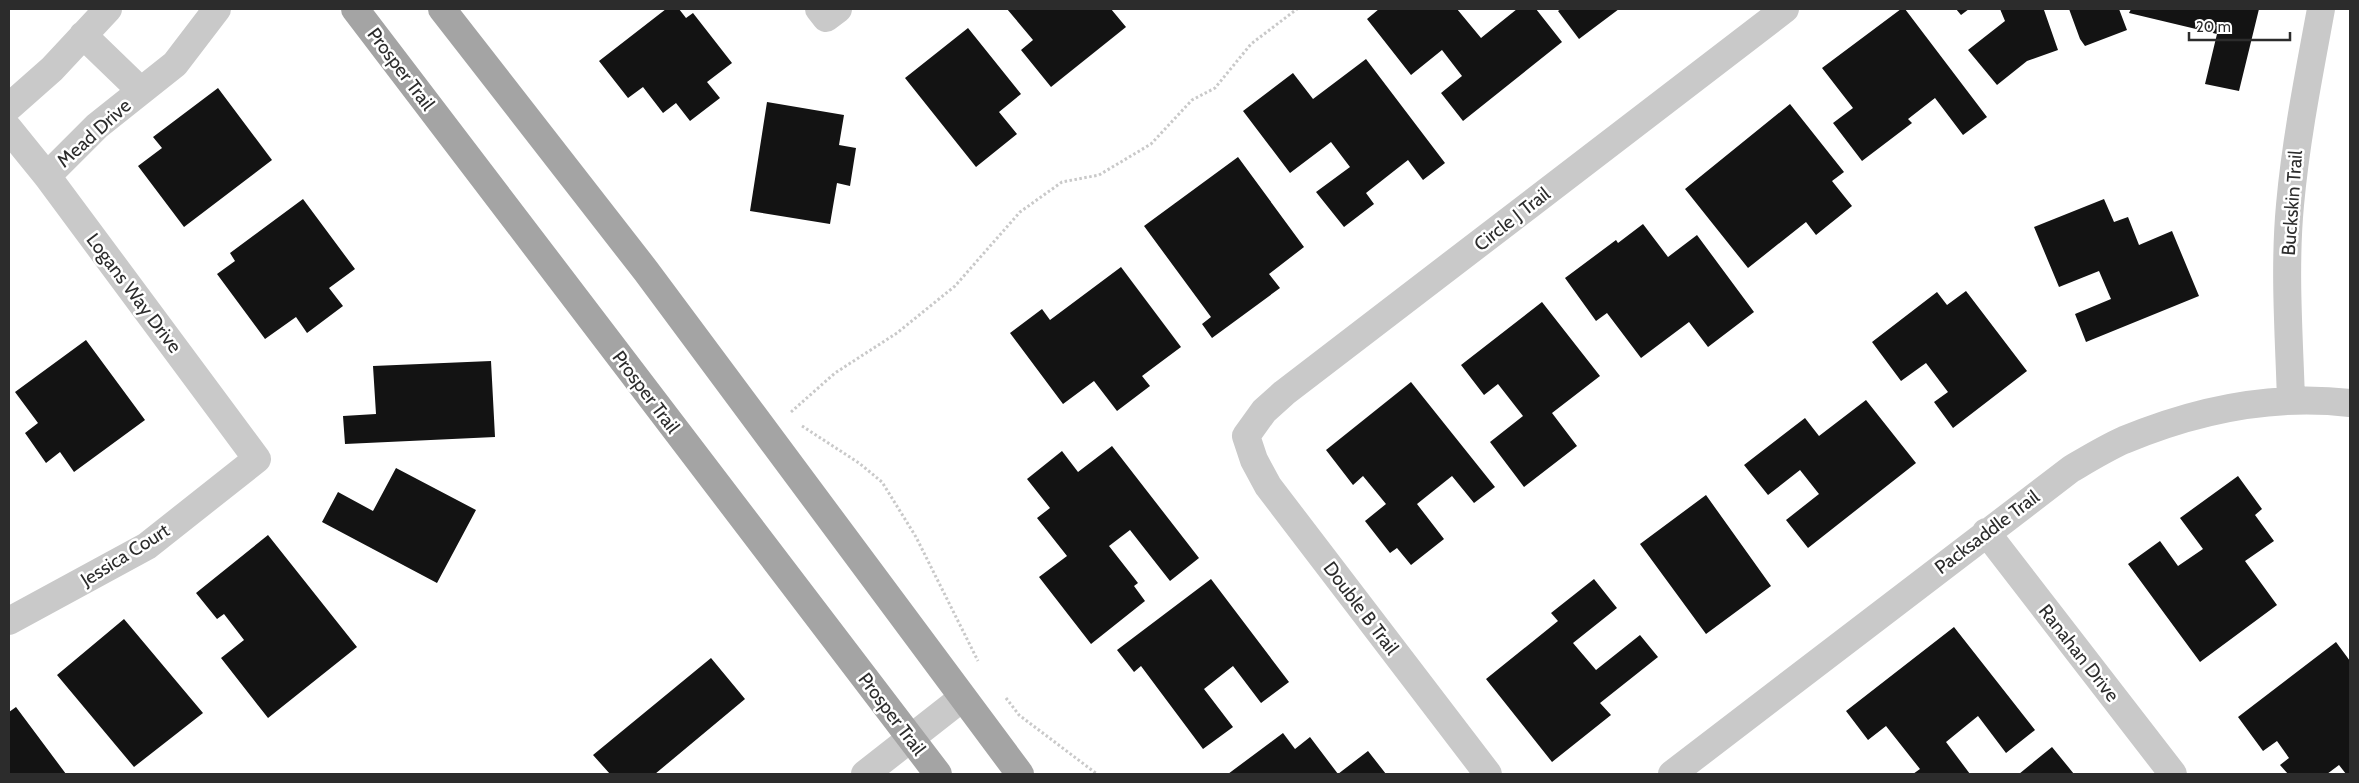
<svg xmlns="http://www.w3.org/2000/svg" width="2359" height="783" font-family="Cabin,sans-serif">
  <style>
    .building { fill: #131313 }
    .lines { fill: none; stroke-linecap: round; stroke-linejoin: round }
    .path { stroke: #c9c9c9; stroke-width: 3; stroke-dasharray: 2.5 2.5; stroke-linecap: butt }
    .minor { stroke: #c9c9c9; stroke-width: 28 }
    .major { stroke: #a4a4a4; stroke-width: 28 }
    .labels { text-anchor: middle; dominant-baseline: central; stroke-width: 5; stroke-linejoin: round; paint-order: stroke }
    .street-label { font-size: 19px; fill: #2c2c2c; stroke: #fff }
  </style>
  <rect width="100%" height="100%" fill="#fff"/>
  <path class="building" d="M666,9H679L686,18L693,13L732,63L707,82L720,98L690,121L676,103L663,113L643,87L628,98L599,61Z
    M1007,9H1111L1126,27L1051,87L1021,50L1033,40Z
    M1379,9H1457L1481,38L1517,9H1536L1562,42L1463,121L1441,93L1462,76L1442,50L1411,75L1367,19Z
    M1561,9H1619L1579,39L1558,11Z
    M1901,9H1905L1987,117L1963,135L1935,98L1908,119L1912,123L1862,161L1833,123L1853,108L1822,68Z
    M1956,9H1969L1961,15Z
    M2000,9H2046L2044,10L2058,50L2027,61L1997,85L1968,50L2005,21Z
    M2069,9H2119L2127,30L2085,46L2080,39Z
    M2131,9H2259L2239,91L2205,84L2217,34L2129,13Z
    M968,28L1021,94L999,112L1017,134L976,167L905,78Z
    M1366,59L1445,163L1423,180L1408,160L1366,193L1374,204L1344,227L1316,192L1350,167L1331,142L1290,173L1243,111L1293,73L1313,99Z
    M218,88L272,160L184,227L138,166L162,148L153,137Z
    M767,102L844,115L839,145L856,148L850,186L837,183L830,224L750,211Z
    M1790,104L1844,172L1832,181L1852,206L1816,235L1806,222L1748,268L1685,189Z
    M1238,157L1304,247L1269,274L1280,288L1212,338L1202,324L1211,317L1144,226Z
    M303,199L355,269L329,288L343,306L307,333L296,317L265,339L217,274L235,261L230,253Z
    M2104,199L2114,222L2128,217L2139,245L2172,231L2199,296L2086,342L2075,314L2111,299L2099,271L2059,287L2034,227Z
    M1643,224L1668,257L1697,235L1754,312L1708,347L1689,322L1641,358L1607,313L1596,321L1565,278L1616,240L1618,243Z
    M1121,267L1181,347L1142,376L1150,386L1117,411L1094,381L1063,404L1010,333L1042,309L1050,320Z
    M1966,291L2027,371L1953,428L1934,402L1948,392L1926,363L1901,381L1872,342L1937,292L1947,305Z
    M1542,302L1600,376L1552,413L1577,446L1524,487L1490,442L1523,416L1498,384L1484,395L1461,365Z
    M86,340L145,420L74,472L60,452L46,463L25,433L38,423L15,392Z
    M491,361L495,437L345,444L343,416L376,414L373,366Z
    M1411,382L1495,487L1474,503L1452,476L1417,504L1444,539L1411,565L1397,548L1390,553L1365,521L1386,504L1363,476L1353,485L1326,450Z
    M1866,400L1916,463L1808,548L1786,520L1819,494L1800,470L1768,495L1744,465L1805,418L1819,436Z
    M1112,446L1199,558L1170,581L1130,530L1109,546L1138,583L1134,586L1145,601L1091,644L1039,577L1067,556L1037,518L1050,508L1027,479L1062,451L1078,472Z
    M396,468L476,510L437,583L322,522L338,492L373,511Z
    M2238,476L2262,509L2255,515L2274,541L2245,561L2277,605L2200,662L2128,564L2160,541L2178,566L2203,549L2180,518Z
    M1706,495L1771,586L1706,634L1640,544Z
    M268,535L357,647L268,718L221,658L244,640L224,614L217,619L196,593Z
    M1211,579L1289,682L1261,703L1233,666L1204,689L1233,727L1203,749L1141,666L1134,672L1117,650Z
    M1594,579L1617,608L1573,643L1596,670L1640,635L1658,657L1600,703L1611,715L1552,762L1486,679L1558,621L1551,613Z
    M124,619L203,713L134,767L57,675Z
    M1954,627L2035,730L2006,753L1978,716L1946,742L1970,774H1913L1920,769L1886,726L1868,740L1846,711Z
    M2336,642L2350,661V774H2346L2339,765L2327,774H2288L2280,765L2289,758L2277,741L2263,751L2238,717Z
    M711,658L745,699L655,774H610L593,755Z
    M16,707L66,774H9V712Z
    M1283,733L1295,749L1310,737L1338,774L1368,751L1386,774H1228Z
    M2052,747L2074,774H2019Z"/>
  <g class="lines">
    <path class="path" d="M791,412L835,373L897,333L955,286L1020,212L1062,182L1099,175L1151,144L1192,100L1215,88L1251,44L1297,9
      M802,426L859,463L882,482L916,537L978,661
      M1006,698L1019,715L1097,774"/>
    <path class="minor" d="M819,9L826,18L838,9
      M83,35L141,91
      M9,107L52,69L108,9
      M9,129L47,176L257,459L147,546L9,621
      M47,176L97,126L175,64L217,9
      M2291,400C2289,335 2284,269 2290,205C2296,139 2309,74 2321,9
      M1986,532L2173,774
      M865,774L962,698
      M1488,774L1268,486L1254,460L1246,436L1264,411L1284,393L1785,9
      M1672,774L2071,469C2088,459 2106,448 2124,440C2196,410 2273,394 2350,403"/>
    <path class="major" d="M355,9L938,774
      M442,9L646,271L1020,774"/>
  </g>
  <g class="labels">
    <g class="street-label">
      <text transform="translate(401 69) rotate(53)">Prosper Trail</text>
      <text transform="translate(94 133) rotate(-42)">Mead Drive</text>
      <text transform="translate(2292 203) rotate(-86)">Buckskin Trail</text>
      <text transform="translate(1512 219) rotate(-38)">Circle J Trail</text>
      <text transform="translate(134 293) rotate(53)">Logans Way Drive</text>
      <text transform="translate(646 392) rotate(53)">Prosper Trail</text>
      <text transform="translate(1987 532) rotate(-37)">Packsaddle Trail</text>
      <text transform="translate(125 555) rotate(-32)">Jessica Court</text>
      <text transform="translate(1361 608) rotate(53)">Double B Trail</text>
      <text transform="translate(2079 653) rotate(52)">Ranahan Drive</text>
      <text transform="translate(892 714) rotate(53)">Prosper Trail</text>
    </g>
  </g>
  <rect width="2359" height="783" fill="none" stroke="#2c2c2c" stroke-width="20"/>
  <path d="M2189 32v8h101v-8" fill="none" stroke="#2c2c2c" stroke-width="2.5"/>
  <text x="2196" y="32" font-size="15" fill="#2c2c2c" stroke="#ffffff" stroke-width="4" paint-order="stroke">20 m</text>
</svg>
